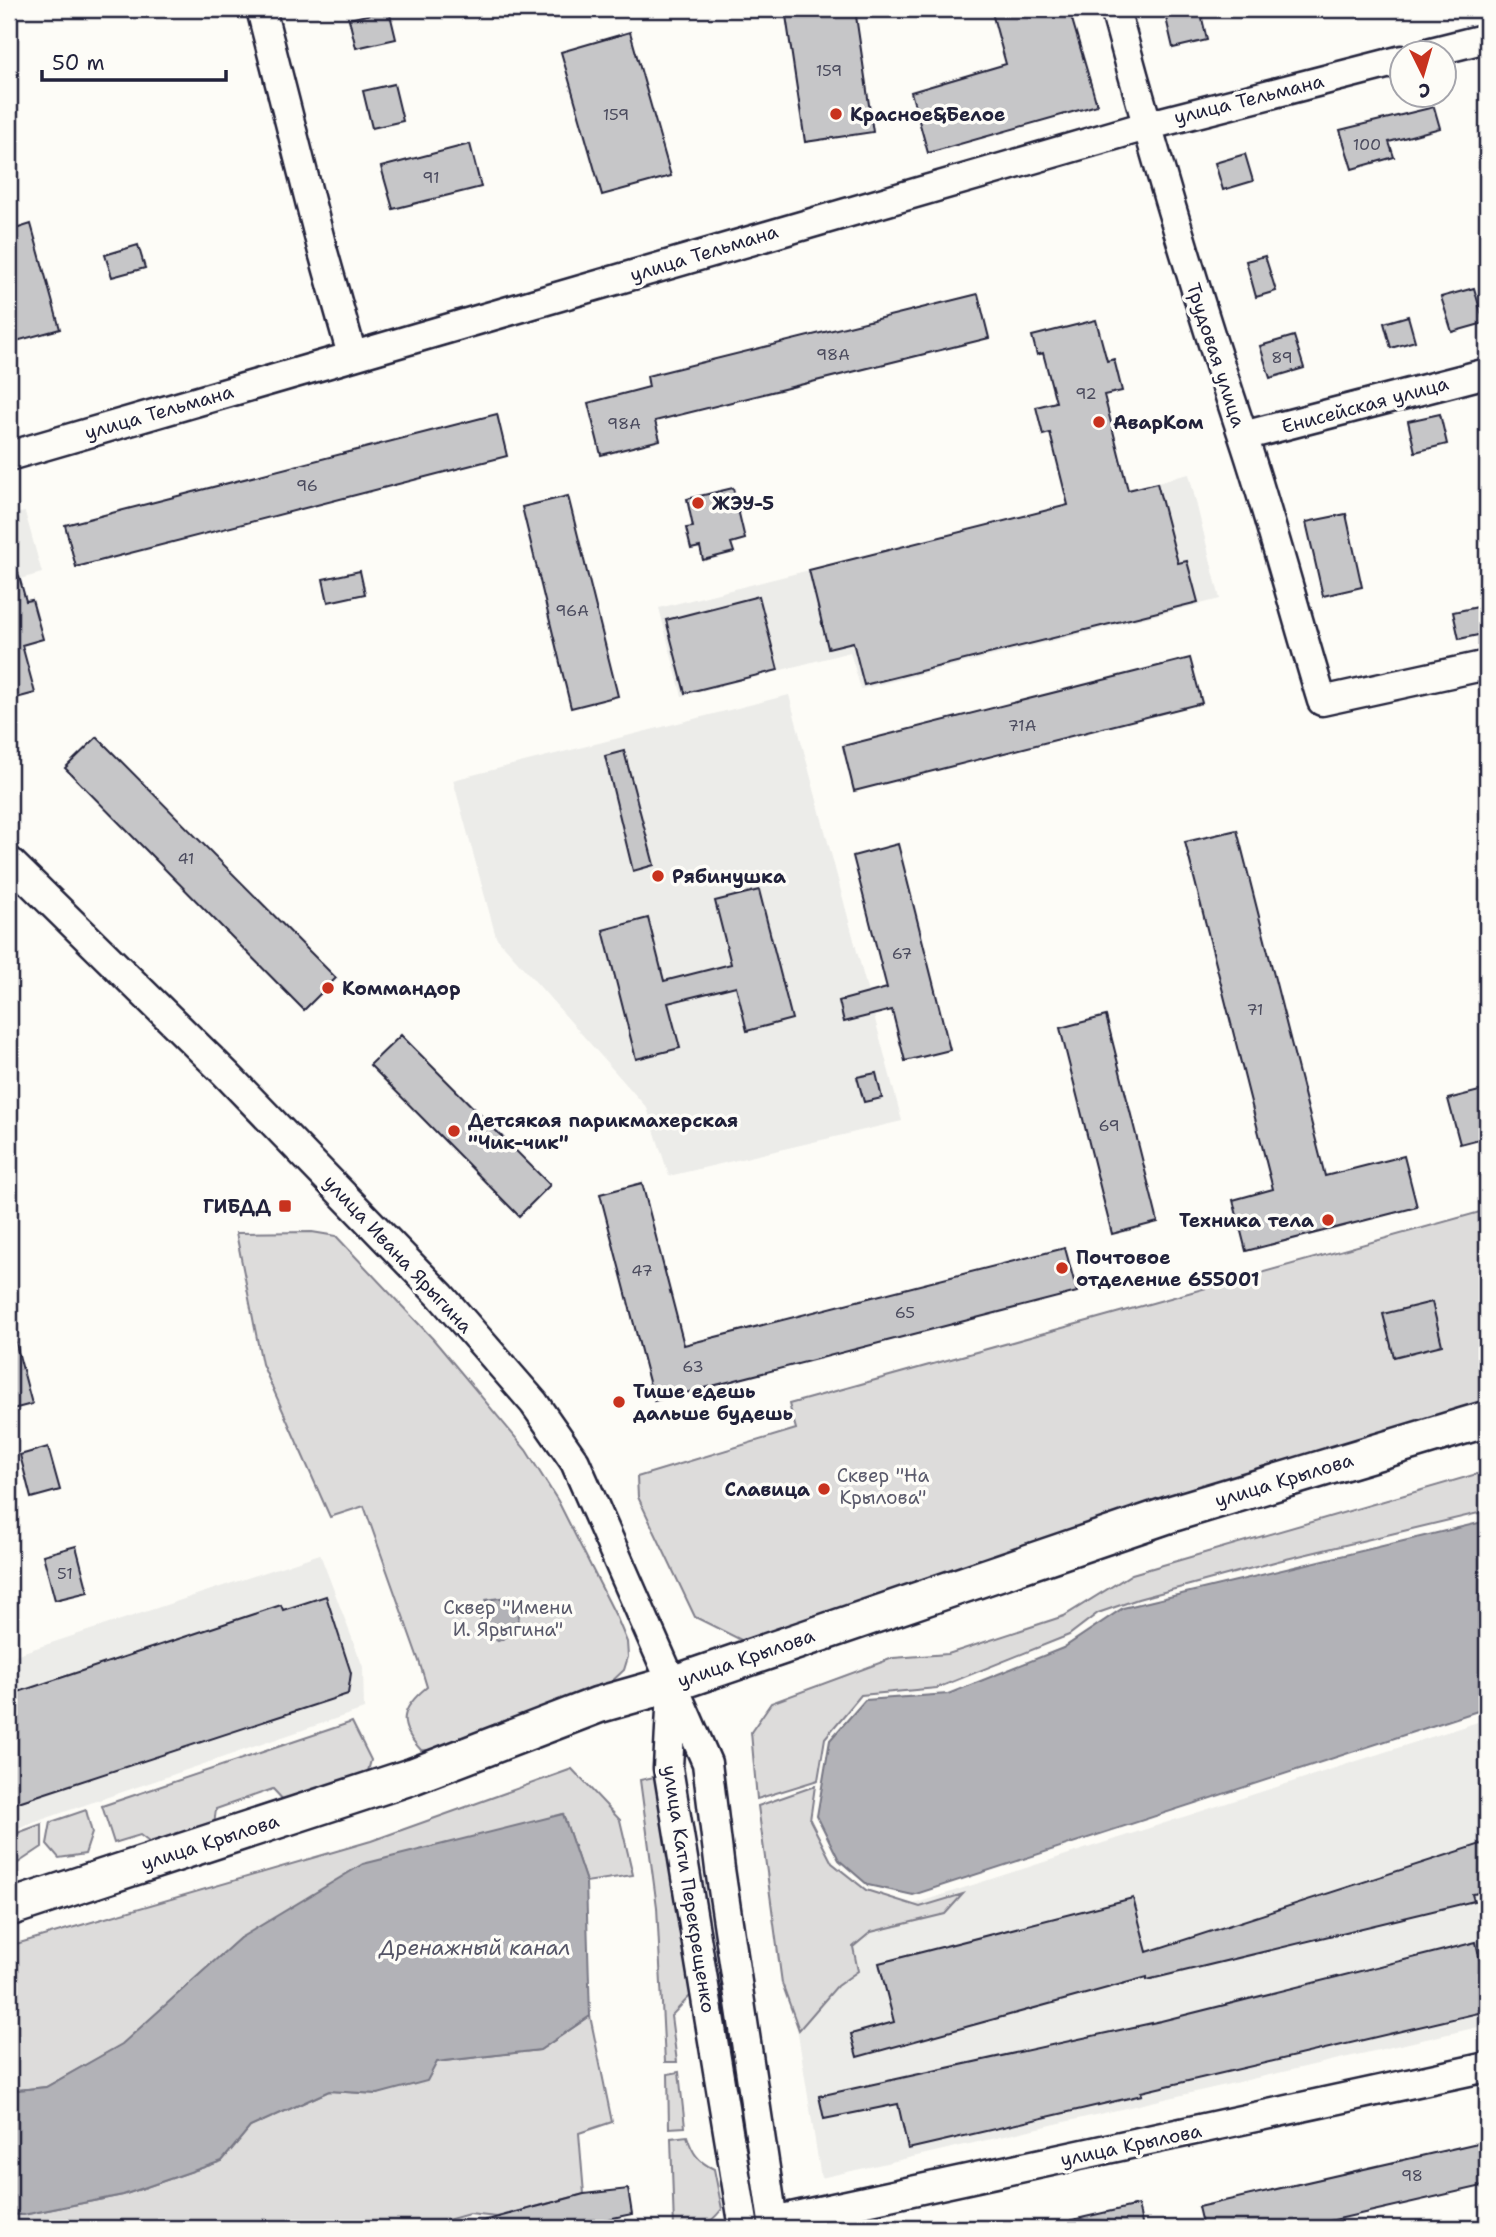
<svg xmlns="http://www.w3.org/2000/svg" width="1496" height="2237" font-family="'Shantell Sans',sans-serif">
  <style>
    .built { fill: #ecece9 }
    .green { fill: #dddcdb; stroke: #807f8b; stroke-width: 2 }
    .water { fill: #b2b2b7; stroke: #787885; stroke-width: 2 }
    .building { fill: #c6c6c8; stroke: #22223b; stroke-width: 2 }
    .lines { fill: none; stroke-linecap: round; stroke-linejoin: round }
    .minor-casing { stroke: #22223b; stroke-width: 33 }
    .major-casing { stroke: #22223b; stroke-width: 40 }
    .minor { stroke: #fdfcf7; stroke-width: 28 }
    .major { stroke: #fdfcf7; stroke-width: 35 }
    .poi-dot { fill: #c8321e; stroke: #fdfcf7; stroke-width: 2.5 }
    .labels { text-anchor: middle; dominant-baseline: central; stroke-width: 7; stroke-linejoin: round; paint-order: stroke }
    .number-label { font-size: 16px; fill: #4b4b5e }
    .street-label { font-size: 19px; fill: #22223b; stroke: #fdfcf7 }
    .poi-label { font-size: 19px; font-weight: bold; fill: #22223b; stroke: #fdfcf7; text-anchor: start }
    .park-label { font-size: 19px; fill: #5a5a6b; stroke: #fdfcf7 }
    .water-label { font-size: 21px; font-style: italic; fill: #545466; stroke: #fdfcf7 }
  </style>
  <rect width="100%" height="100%" fill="#fdfcf7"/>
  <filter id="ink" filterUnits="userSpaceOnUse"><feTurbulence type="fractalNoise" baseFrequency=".0143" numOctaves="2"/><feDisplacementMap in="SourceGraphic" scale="14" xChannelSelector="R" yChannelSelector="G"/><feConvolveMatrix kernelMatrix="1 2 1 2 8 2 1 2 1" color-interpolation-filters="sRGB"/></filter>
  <g filter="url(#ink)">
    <path class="built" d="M1189,474L1220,599L861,689L850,652L682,696L659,608Z
      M25,512L42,573L9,582V515Z
      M789,695L902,1121L669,1176L647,1108L496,937L453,780Z
      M320,1554L363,1667L364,1709L9,1831V1657Z
      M1487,1719V2025L821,2178L784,1946Z"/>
    <path class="green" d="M1487,1210V1400L1151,1505L743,1641L695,1617L638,1497L637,1477L796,1429L789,1404Z
      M312,1232L336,1236L433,1339L526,1450L558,1501L617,1618L627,1642L628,1657L624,1670L607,1686L434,1751L421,1750C396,1724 401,1708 427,1687L420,1664L364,1506L330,1517L262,1364L236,1233Z
      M1487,1471V1511L1278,1561L1138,1599L1098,1613L1069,1635L937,1688L861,1695L825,1738L818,1780L757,1799L751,1732L771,1703L893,1658L948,1654L1064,1616L1132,1574Z
      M352,1722L371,1760L367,1775L286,1803L273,1789L216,1809L214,1825L154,1846L140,1835L114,1843L102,1806Z
      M572,1769L620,1820L633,1875L586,1882L563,1814L240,1938L123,2044L46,2087L9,2091V1946L371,1841Z
      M659,1776L692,1994L671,2016L677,2062H665L657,1907L640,1780Z
      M815,1786L810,1820L832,1863L866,1890L920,1907L963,1894L945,1914L871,1932L853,1947L858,1971L837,1986L799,2030L782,1983L758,1806Z
      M86,1810L92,1833L85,1854L59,1858L47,1844L51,1822Z
      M42,1824V1847L9,1869V1836Z
      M590,2016L612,2122L579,2133L584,2194L497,2217L469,2214L426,2226L395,2228H9V2214L23,2215L123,2195L222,2161L250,2127L329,2091L378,2094L436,2062L540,2050Z
      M679,2072L685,2127L669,2128L668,2074Z
      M687,2136C692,2152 698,2162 714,2169L722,2209C706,2229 699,2228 674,2228L671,2138Z"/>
    <path class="water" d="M1487,1521V1708L913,1895L868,1885L839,1860L817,1816L830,1740L865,1700L948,1694L1063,1648L1123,1608Z
      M514,1596C524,1615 519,1633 498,1641L479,1627L486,1600Z
      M563,1814L586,1882L590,2016L540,2050L437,2062L427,2081L378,2094L329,2091L250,2127L222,2161L123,2195L23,2215L9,2214V2091L46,2087L122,2044L240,1938L363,1864Z"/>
    <path class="building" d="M785,9H855L873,132L805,142Z
      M991,9H1069L1097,105L928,153L911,92L1006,64Z
      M389,10L396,39L356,48L349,19Z
      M1200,10L1207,40L1173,48L1166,18Z
      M630,32L671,176L602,195L561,52Z
      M394,84L403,121L372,128L363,91Z
      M1434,107L1440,128L1389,142L1394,157L1352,169L1340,130Z
      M470,144L481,187L393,209L381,167Z
      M1245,154L1253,181L1223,190L1215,163Z
      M31,224L60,329L9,343V231Z
      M138,245L145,268L112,277L105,255Z
      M1265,256L1276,291L1256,297L1246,261Z
      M1474,288L1484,323L1452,332L1441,297Z
      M978,294L989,338L655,421L660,440L601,455L588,403L649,387L647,376Z
      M1408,316L1415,341L1391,348L1384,323Z
      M1096,320L1107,361L1114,359L1122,391L1104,395L1128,490L1157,483L1178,563L1187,561L1198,602L864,685L853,642L828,648L809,570L1068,505L1050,433L1043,435L1036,407L1056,402L1043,353L1037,355L1032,336Z
      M1294,336L1304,368L1270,378L1260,346Z
      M497,414L507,456L76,567L65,525Z
      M1440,414L1447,444L1415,452L1408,421Z
      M733,488L745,539L731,543L734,552L703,560L700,547L691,549L686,528L693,527L687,499Z
      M568,496L618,696L571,708L522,507Z
      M1346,514L1362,587L1323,596L1306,522Z
      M15,562L26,601L32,600L43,639L22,645L35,693L9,700V563Z
      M360,571L365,594L328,602L323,579Z
      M759,596L778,670L685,693L666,620Z
      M1478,607L1483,634L1459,639L1453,612Z
      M1190,658L1202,703L854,791L843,746Z
      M97,737L336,978L304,1010L65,768Z
      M624,751L654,865L633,871L605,756Z
      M1237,830L1325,1176L1404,1156L1417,1207L1246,1251L1233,1200L1273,1189L1185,842Z
      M898,844L950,1050L905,1061L892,1010L844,1022L839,1001L887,988L853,856Z
      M759,890L792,1019L747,1031L736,986L668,1003L680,1048L636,1059L603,930L648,918L664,981L731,964L715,901Z
      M1106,1016L1158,1222L1112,1234L1060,1028Z
      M401,1035L550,1185L519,1216L370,1065Z
      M876,1073L882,1098L864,1102L857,1077Z
      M1487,1089V1137L1460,1144L1448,1099Z
      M642,1183L684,1345L1065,1248L1077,1292L654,1401L600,1194Z
      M1432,1302L1442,1345L1394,1357L1383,1314Z
      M15,1340L32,1404L9,1410V1341Z
      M48,1447L60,1490L31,1498L20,1455Z
      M76,1546L88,1592L55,1600L43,1555Z
      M326,1596L351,1673L348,1694L9,1805V1695L281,1605L283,1610Z
      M1487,1842V1892L1472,1894L1474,1901L1147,1980V1977L857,2057L851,2034L894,2022L879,1963L1133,1898L1147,1952Z
      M1476,1942L1487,1993V2011L1141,2092L1142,2095L908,2149L898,2104L824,2119L819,2096L1161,2021Z
      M1482,2142L1487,2164V2185L1299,2228H1203L1198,2207Z
      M628,2189L632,2214L564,2228H481L480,2222L584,2194Z
      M1138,2205L1143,2228H1073L1072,2220Z"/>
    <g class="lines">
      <defs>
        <path id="minor" d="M261,9L323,252L352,355
          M1115,9C1154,153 1196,295 1243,436C1272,523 1295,613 1322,701L1487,665
          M1431,52L1487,38
          M1243,436L1487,373
          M9,456L1146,126L1402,60
          M9,861L226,1074L441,1296L534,1403L575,1462L707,1763L720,1869L774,2228
          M672,1690L668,1768L744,2228
          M773,2221L1487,2067"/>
        <path id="major" d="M9,1908L413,1776L598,1705L672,1684L1174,1513L1487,1419"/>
      </defs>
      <use href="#minor" class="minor-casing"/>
      <use href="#major" class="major-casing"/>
      <use href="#minor" class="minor"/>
      <use href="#major" class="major"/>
    </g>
  </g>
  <g class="poi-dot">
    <circle cx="836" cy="114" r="7"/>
    <circle cx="1099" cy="422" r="7"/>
    <circle cx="698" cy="503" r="7"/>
    <circle cx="658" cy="876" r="7"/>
    <circle cx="328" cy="988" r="7"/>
    <circle cx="454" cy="1131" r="7"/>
    <rect x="278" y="1199" width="14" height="14" rx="3.5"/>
    <circle cx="1328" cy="1220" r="7"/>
    <circle cx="1062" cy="1268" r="7"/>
    <circle cx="619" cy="1402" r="7"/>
    <circle cx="824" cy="1489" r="7"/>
  </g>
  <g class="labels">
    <g class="number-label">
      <text x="829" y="70">159</text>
      <text x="616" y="114">159</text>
      <text x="1367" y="144">100</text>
      <text x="431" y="177">91</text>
      <text x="833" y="354">98А</text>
      <text x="1282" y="357">89</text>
      <text x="1086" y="393">92</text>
      <text x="624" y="423">98А</text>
      <text x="307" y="485">96</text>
      <text x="572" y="610">96А</text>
      <text x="1022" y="725">71А</text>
      <text x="186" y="858">41</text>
      <text x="902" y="953">67</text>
      <text x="1255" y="1009">71</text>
      <text x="1109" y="1125">69</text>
      <text x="642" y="1270">47</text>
      <text x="905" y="1312">65</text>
      <text x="693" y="1366">63</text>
      <text x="65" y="1573">51</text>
      <text x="1412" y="2175">98</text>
    </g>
    <g class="street-label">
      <text transform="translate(1249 99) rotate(-14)">улица Тельмана</text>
      <text transform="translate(704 253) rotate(-17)">улица Тельмана</text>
      <text transform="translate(1216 355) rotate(72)">Трудовая улица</text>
      <text transform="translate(1365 405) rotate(-15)">Енисейская улица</text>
      <text transform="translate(159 412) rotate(-16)">улица Тельмана</text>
      <text transform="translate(398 1254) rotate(47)">улица Ивана Ярыгина</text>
      <text transform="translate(1284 1480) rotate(-17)">улица Крылова</text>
      <text transform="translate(746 1658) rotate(-19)">улица Крылова</text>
      <text transform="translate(210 1842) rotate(-18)">улица Крылова</text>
      <text transform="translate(689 1889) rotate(81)">улица Кати Перекрещенко</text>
      <text transform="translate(1131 2145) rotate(-12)">улица Крылова</text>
    </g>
    <g class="poi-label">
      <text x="850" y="114">Красное&amp;Белое</text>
      <text x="1113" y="422">АварКом</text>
      <text x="712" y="503">ЖЭУ-5</text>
      <text x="672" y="876">Рябинушка</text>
      <text x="342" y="988">Коммандор</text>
      <text x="468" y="1120">Детсякая парикмахерская<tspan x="468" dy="22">"Чик-чик"</tspan></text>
      <text x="271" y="1206" text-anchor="end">ГИБДД</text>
      <text x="1314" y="1220" text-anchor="end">Техника тела</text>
      <text x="1076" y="1257">Почтовое<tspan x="1076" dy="22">отделение 655001</tspan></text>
      <text x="633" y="1391">Тише едешь<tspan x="633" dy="22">дальше будешь</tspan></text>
      <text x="810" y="1489" text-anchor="end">Славица</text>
    </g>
    <g class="park-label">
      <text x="883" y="1475">Сквер "На<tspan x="883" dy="22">Крылова"</tspan></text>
      <text x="508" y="1607">Сквер "Имени<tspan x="508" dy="22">И. Ярыгина"</tspan></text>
    </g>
    <g class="water-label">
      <text x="475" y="1948">Дренажный канал</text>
    </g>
  </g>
  <rect width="1496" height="2237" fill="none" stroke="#fdfcf7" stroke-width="35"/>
  <rect x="18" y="18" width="1461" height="2202" fill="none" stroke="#22223b" stroke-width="2.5" filter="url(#ink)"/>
  <g transform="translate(1423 74) rotate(175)"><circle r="33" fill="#fdfcf7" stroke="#a5a5ac" stroke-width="2"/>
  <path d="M0-5L12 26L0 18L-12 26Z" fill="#c8321e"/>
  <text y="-10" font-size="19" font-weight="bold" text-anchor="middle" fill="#22223b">С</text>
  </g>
  <path d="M42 70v10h184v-10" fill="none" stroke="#22223b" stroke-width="3.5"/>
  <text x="52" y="70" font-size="21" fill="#22223b" stroke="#fdfcf7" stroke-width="5" paint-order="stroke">50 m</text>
</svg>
